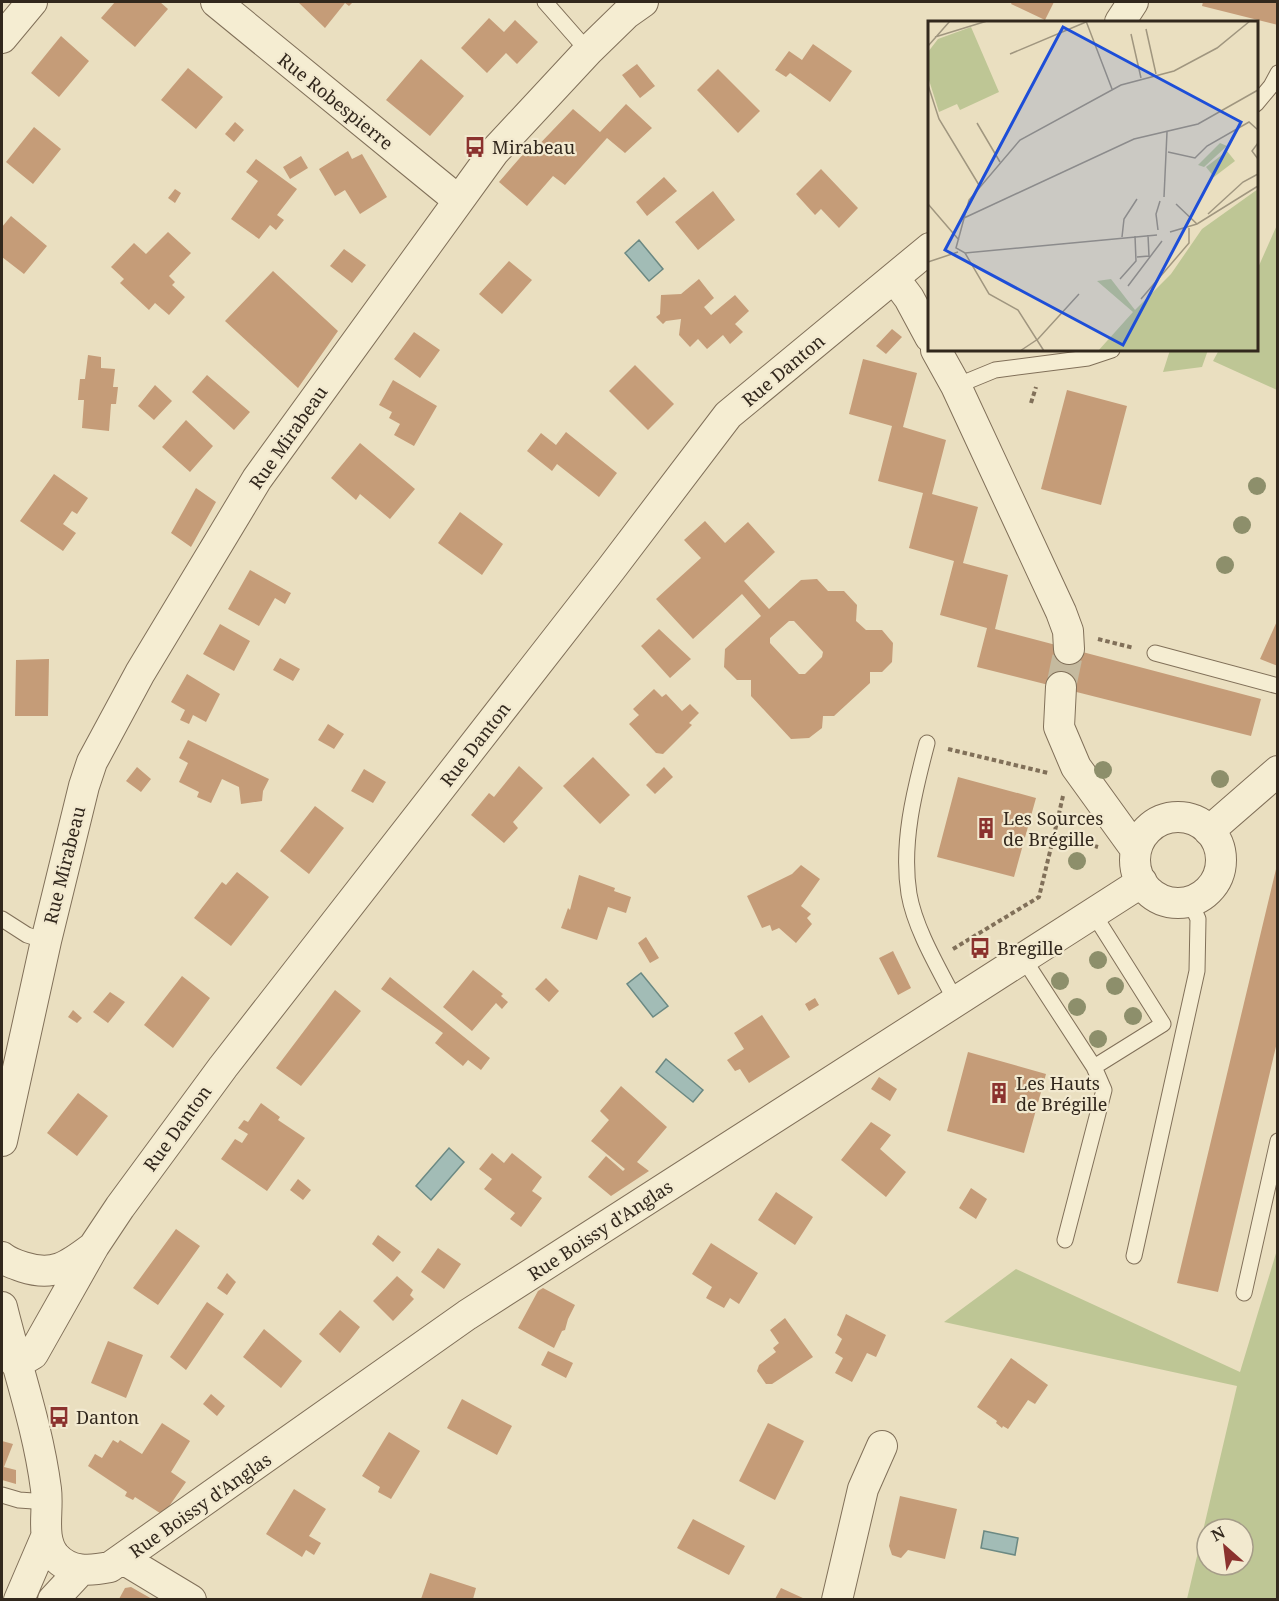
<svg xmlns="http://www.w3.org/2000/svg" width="1279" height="1601" font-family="'Noto Serif',serif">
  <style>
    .green { fill: #bec695; fill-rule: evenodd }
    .water { fill: #a2bcb6; stroke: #6b8983; stroke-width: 1.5 }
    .building { fill: #c59c78; fill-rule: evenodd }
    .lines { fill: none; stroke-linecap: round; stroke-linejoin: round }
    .street-tunnel { stroke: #c5ba9f; stroke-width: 30; stroke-dasharray: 30 15; stroke-linecap: butt }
    .lane-casing { stroke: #817059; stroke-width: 17 }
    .street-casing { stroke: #817059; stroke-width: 32 }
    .path { stroke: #817059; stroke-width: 4; stroke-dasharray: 4.5 3; stroke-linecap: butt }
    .lane { stroke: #f5edd2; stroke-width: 15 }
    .street { stroke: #f5edd2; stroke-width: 30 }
    .tree { fill: #8d8f6b }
    .labels { text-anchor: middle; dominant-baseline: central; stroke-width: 4.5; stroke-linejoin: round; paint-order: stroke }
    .street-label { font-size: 18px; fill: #32281d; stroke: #f2e9cf }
    .poi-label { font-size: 18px; fill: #32281d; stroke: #f2e9cf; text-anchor: start }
    .inset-road { fill: none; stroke: #a0967f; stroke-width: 1.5 }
    .view { fill: #1d4ed8; fill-opacity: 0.15; stroke: #1d4ed8; stroke-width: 3 }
    .inset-edge { fill: none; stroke: #32281d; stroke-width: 3 }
  </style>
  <rect width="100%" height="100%" fill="#eadfc0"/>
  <path class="green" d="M1277,225V390L1213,361L1219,350H1256L1257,270Z
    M1170,350H1208L1202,367L1163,372Z
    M1277,1250V1599H1187L1237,1386L944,1322L1016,1269L1240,1372ZM1207,1529H1243V1565H1207Z"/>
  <path class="water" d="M639,240L663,269L649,281L625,253Z
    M641,973L668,1006L653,1017L627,984Z
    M666,1059L703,1090L693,1102L656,1072Z
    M449,1148L464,1162L431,1200L416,1186Z
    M984,1531L1018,1538L1015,1555L981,1548Z"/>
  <path class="building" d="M115,2H160L168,9L135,47L101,18Z
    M298,2H353L349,6L345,3L325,28Z
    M1012,2H1054L1045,20L1011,4Z
    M1203,2H1278V25L1202,6Z
    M489,18L504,32L515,20L538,42L517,64L506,53L487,73L461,48Z
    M61,36L89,61L59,97L31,73Z
    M813,44L852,71L830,102L790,73L786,77L775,70L789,51L802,60Z
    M421,59L464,96L430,136L386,100Z
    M637,64L655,86L640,98L622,75Z
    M188,68L223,97L196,129L161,100Z
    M718,69L760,111L738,133L697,90Z
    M626,104L652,128L625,153L607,138L565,185L553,176L527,206L499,182L525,152L529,155L573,109L600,132Z
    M235,122L244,130L234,142L225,134Z
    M34,127L61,149L33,184L6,162Z
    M348,151L352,159L362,154L387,197L360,214L345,190L335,196L319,169Z
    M301,156L308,168L290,179L283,167Z
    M256,159L297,189L277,215L284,220L276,230L270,225L259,239L231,219L258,181L246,172Z
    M821,169L858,208L839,228L821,209L815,215L796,194Z
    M664,177L677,191L647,216L636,202Z
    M175,189L181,193L175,203L168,198Z
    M713,191L735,220L698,250L675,222Z
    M11,216L47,246L24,274L2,257V227Z
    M168,232L191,253L169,276L175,282L172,285L185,297L169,315L155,303L149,310L120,283L124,279L111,267L134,243L146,254Z
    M344,249L366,265L352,283L330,266Z
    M509,261L532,280L502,314L479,294Z
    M273,271L338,331L298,388L225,321Z
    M699,279L714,298L704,307L711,315L735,295L749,311L735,324L743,332L730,344L723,335L707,349L698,339L690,347L679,335L681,319L666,321L663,324L656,317L660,314L661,295L681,294Z
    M892,329L902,337L886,354L876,346Z
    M414,332L440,350L420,378L394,359Z
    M88,355L101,357V368L115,369L113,387H118L116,404H111L109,431L82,428L84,400H78L80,379H85Z
    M863,359L917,373L903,427L946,440L932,494L978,507L963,563L1008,575L995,629L1261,699L1251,736L977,667L987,628L940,615L954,561L909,548L923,493L878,481L892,426L849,414Z
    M635,365L674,404L648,430L609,391Z
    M207,375L250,412L234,430L192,392Z
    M393,380L437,406L414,446L394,435L400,424L389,418L392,412L379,405Z
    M155,385L172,401L154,420L138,406Z
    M1067,390L1127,406L1101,505L1041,489Z
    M186,420L213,446L190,472L162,447Z
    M566,432L617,473L599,497L557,464L552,471L527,451L541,433L556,445Z
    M360,443L415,489L390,519L360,494L356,500L331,478Z
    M54,474L88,498L77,514L72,511L63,524L76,533L63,551L20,521Z
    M196,488L216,502L191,547L171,533Z
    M460,512L503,544L482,575L438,543Z
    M705,521L725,543L748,522L775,552L744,581L769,609L801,580L817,579L828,591H844L857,605L856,621L866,630H882L893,643L892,662L882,672H870V683L834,716H823L822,728L809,738L791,739L751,696V680H737L724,667L725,649L761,616L742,594L693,639L656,599L701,558L684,540ZM789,621H794L823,652L822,657L805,674H799L770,643V638Z
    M250,570L291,593L285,604L275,598L259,626L228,609Z
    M1278,619V666L1260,659Z
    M220,624L250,641L234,671L203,654Z
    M659,629L691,659L670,678L641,646Z
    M280,658L300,669L293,681L273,670Z
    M49,659L48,716H15L16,660Z
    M187,674L220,694L206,722L193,715L189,724L180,720L185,710L171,702Z
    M654,689L662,697L666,694L682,711L690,704L699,713L689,723L692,725L663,754L656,753L629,724L639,715L633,709Z
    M328,724L344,734L334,749L318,740Z
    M188,740L269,779L263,791L262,801L241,804L239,787L222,779L211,803L197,797L199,792L179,782L188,763L179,758Z
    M593,757L630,795L600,824L563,786Z
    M519,766L543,788L513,822L518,828L504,843L471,815L489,793L494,797Z
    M137,767L151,779L141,792L126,781Z
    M664,767L673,777L655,794L646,785Z
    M364,769L386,782L373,803L351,791Z
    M958,777L1036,798L1014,877L937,857Z
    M315,806L344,828L309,874L280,851Z
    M801,865L820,879L801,906L811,914L807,918L812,924L796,943L779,928L772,931L770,925L762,928L747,896L792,874Z
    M1277,865L1278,1038L1218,1292L1177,1283Z
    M237,872L269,897L231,946L194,918L222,882L226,885Z
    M579,875L615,888L614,891L631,897L626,913L608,907L597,940L561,928L568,908L570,910Z
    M646,937L659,958L650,963L638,943Z
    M893,951L911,988L898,995L879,958Z
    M473,970L503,994L501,996L508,1002L502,1009L496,1003L472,1031L443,1007Z
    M182,976L210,998L173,1048L144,1025Z
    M390,977L490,1058L481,1070L468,1060L463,1066L435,1043L443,1033L381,989Z
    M546,978L559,991L549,1002L535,989Z
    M335,990L361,1011L301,1086L276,1068Z
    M110,992L125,1002L108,1023L93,1012Z
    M815,998L819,1005L809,1011L805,1004Z
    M73,1010L82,1018L77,1023L68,1017Z
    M762,1015L790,1057L749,1083L740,1069L735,1071L727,1060L744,1049L734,1033Z
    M968,1052L1046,1074L1024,1153L947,1131Z
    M879,1077L897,1089L890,1101L871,1089Z
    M621,1086L667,1127L637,1162L649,1171L611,1196L588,1177L606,1156L623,1171L625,1169L591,1141L609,1120L600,1111Z
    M78,1093L108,1116L77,1156L47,1133Z
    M261,1103L280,1117L278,1120L305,1138L267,1191L221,1159L235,1139L242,1143L248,1134L238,1128L244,1120L248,1122Z
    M871,1122L891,1135L880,1149L906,1172L886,1197L841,1160Z
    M492,1153L504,1163L512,1153L542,1177L532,1191L542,1198L521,1227L510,1219L515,1213L484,1189L492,1179L479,1169Z
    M298,1179L311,1190L303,1200L290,1190Z
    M971,1188L987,1199L976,1219L959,1208Z
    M776,1192L813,1217L795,1245L758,1220Z
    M176,1229L200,1246L158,1305L133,1288Z
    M378,1235L401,1252L393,1262L372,1244Z
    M711,1243L758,1273L739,1304L730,1298L724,1308L706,1298L712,1287L692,1274Z
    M438,1248L461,1264L444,1289L421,1272Z
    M227,1273L236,1282L227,1295L217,1288Z
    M397,1276L413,1290L410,1295L414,1299L393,1321L373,1301Z
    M543,1288L575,1305L568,1319L565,1330L562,1331L554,1348L518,1328L538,1291Z
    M207,1302L224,1314L186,1370L170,1357Z
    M340,1310L360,1327L340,1353L319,1334Z
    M846,1314L886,1335L876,1357L867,1353L852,1382L835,1373L843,1358L835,1353L842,1339L837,1335Z
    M785,1318L813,1357L772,1384H766L757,1371L759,1365L776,1352L773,1348L779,1343L770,1330Z
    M264,1329L302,1361L281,1388L243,1357Z
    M108,1341L143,1355L126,1398L91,1383Z
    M548,1351L573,1363L566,1378L541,1365Z
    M1011,1358L1048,1385L1035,1404L1028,1400L1008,1429L1003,1426L1002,1428L996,1423L997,1421L977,1407Z
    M211,1394L225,1406L217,1416L203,1404Z
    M462,1399L512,1426L497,1455L447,1428Z
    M162,1423L190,1441L171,1472L186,1482L163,1515L135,1497L133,1500L125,1496L127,1492L88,1466L95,1454L102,1458L113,1440L118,1443L120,1440L142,1454Z
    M768,1423L804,1441L775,1500L739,1481Z
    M389,1432L420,1451L391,1499L378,1492L380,1487L362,1476Z
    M2,1441L13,1444L4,1467L16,1470V1484L2,1480Z
    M294,1489L326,1509L309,1536L321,1543L314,1555L306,1550L302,1557L266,1534Z
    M900,1496L957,1509L945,1559L908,1550L901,1558L892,1555L889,1546Z
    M693,1519L745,1546L729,1575L677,1548Z
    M430,1573L476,1588L473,1599H421Z
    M131,1587L152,1599H119L125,1588Z
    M781,1588L805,1599H775Z"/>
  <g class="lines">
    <path class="street-tunnel" d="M1061,687L1069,649"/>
    <defs>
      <path id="lane" d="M545,2L588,51
        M1256,104L1271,86L1278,73
        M956,386L995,370L1088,358L1112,350
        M1155,653L1278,686
        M927,743C914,792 901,844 909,894C915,929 939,969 955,1000
        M1093,913L1163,1024L1094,1067
        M2,919L27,935L46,941
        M1023,958L1094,1067L1104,1090L1065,1240
        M1134,1256L1197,971L1198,919L1190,901
        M1244,1293L1278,1141
        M2,1495L19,1500L48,1502"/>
      <path id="street" d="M216,2L458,200
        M1120,22L1133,2
        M2,38L32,2
        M894,278L909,298L930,337
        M936,350L956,386L1061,612L1068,631L1069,649
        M1061,687L1059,727L1076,767L1136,850
        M1135 860a43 43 0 1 1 86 0a43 43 0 1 1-86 0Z
        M1209,831L1278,771
        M2,1141L46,941L84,786L92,762L140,673L257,479L494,152L588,51L626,14L643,2
        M2,1257C8,1262 14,1264 23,1267C54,1277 68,1266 92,1248
        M2,1307C17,1368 38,1427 46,1489C49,1511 40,1538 55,1556C70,1573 90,1571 110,1567L467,1315L1142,882
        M16,1364L33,1354L94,1246L120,1207L223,1067L611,569L728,415L930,248
        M123,1559L191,1600
        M19,1600L46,1537
        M53,1600L80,1571
        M837,1600L863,1489L882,1446"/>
    </defs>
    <use href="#lane" class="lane-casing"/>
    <use href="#street" class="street-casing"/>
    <path class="path" d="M1031,403L1036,387
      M1098,639L1134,648
      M948,749L1048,773
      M1063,796L1054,835L1098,847
      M953,949L1039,897L1054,835"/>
    <use href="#lane" class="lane"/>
    <use href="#street" class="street"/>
  </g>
  <g class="tree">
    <circle cx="1257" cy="486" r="9"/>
    <circle cx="1242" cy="525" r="9"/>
    <circle cx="1225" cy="565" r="9"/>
    <circle cx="1103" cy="770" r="9"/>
    <circle cx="1220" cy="779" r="9"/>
    <circle cx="1077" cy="861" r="9"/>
    <circle cx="1098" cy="960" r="9"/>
    <circle cx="1060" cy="981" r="9"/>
    <circle cx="1115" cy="986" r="9"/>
    <circle cx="1077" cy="1007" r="9"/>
    <circle cx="1133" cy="1016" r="9"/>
    <circle cx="1098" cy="1039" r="9"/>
  </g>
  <defs>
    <symbol id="bus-bare" viewBox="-9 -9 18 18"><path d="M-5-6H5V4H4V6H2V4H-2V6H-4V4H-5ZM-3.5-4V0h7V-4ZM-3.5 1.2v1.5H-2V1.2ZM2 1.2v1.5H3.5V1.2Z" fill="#8b322e" stroke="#f2e9cf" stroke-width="2.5" paint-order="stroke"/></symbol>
    <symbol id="building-bare" viewBox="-9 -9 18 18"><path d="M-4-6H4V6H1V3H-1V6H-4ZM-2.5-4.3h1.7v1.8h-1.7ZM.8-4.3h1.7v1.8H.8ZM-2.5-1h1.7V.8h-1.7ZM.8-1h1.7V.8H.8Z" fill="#8b322e" stroke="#f2e9cf" stroke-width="2.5" paint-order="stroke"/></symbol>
  </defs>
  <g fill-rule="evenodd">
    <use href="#bus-bare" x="460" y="132" width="30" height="30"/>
    <use href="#building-bare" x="971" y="813" width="30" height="30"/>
    <use href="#bus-bare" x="965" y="933" width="30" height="30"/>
    <use href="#building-bare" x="984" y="1078" width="30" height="30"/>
    <use href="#bus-bare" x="44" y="1402" width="30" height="30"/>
  </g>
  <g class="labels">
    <g class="street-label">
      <text transform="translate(336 101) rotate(39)">Rue Robespierre</text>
      <text transform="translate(783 370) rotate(-40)">Rue Danton</text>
      <text transform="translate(288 437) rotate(-55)">Rue Mirabeau</text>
      <text transform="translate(475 744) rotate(-52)">Rue Danton</text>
      <text transform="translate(64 865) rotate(-76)">Rue Mirabeau</text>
      <text transform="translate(177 1128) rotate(-54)">Rue Danton</text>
      <text transform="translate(600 1230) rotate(-33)">Rue Boissy d'Anglas</text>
      <text transform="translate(200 1505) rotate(-35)">Rue Boissy d'Anglas</text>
    </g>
    <g class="poi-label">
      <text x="492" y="147">Mirabeau</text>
      <text x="1003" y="818">Les Sources<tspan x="1003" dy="21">de Brégille</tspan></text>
      <text x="997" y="948">Bregille</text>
      <text x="1016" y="1083">Les Hauts<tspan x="1016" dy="21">de Brégille</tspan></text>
      <text x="76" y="1417">Danton</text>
    </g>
  </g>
  <g transform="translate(928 21)">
    <rect width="330" height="330" fill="#eadfc0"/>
    <path d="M43,6L71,71L32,89L29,83L11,91L0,56V31L10,18ZM292,122L299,125L276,146L270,144ZM299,130L307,140L286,156L278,146ZM330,168V330H170L205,291L169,260L183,258L207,289L243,253L274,208Z" fill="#bec695"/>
    <path class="inset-road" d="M158,0L184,68M218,8L228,53M203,13L213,57M7,16L59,0M0,25L22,0M82,33L158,1M0,64L11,98L51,164M49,102L72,141M330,122L324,130L330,138M240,131L267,137L279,125L321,101L330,109M236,176L239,111M0,183L31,219M248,183L269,203M280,193L315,161L330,153M36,197L206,118L270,103L330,69M230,209L228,193L232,180M242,211L269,203L330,165M229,214L37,232L28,227L41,179L92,119L193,64L246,50L289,27L322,0M194,216L196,198L209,178M37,232L61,273L90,289L116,330M209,236L221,235L220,214M0,241L30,231M192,258L208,240L207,215M200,265L234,220M213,278L261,222V207M92,330L110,318L151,273"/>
    <path class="view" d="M135,6L313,101L195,324L17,229Z"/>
    <rect width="330" height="330" class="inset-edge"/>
  </g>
  <rect width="1279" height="1601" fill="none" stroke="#32281d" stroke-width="6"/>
  <g transform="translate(1225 1547) rotate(332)"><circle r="28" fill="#f2e9cf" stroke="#a59c88" stroke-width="1.5"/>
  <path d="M0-4.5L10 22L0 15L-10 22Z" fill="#8b322e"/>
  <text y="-9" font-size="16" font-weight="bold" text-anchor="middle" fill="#32281d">N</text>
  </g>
</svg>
